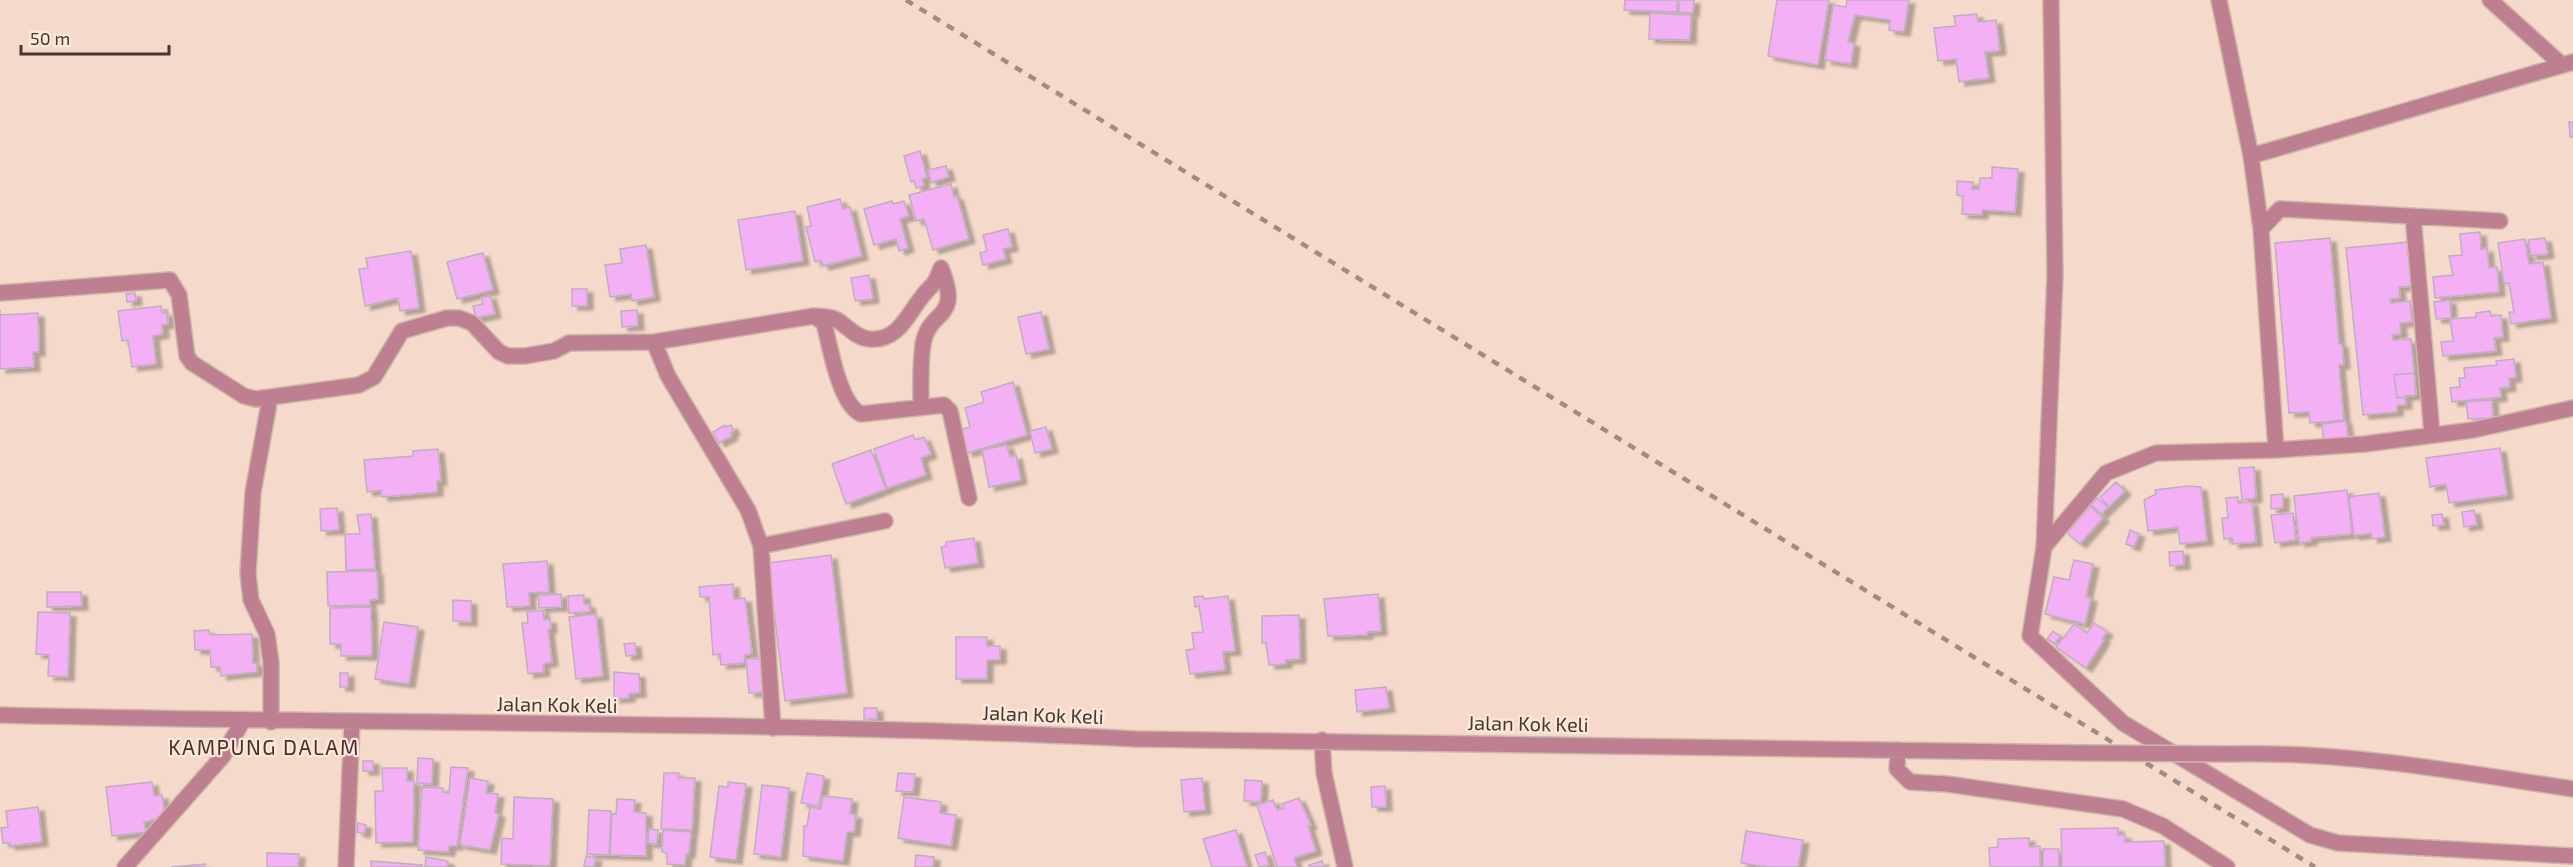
<svg xmlns="http://www.w3.org/2000/svg" width="2573" height="867" font-family="'Exo 2',sans-serif">
  <style>
    .building { fill: #f3b0f5; stroke: #c1adc1; stroke-width: 1.5; filter: url(#shadow) }
    .lines { fill: none; stroke-linecap: round; stroke-linejoin: round }
    .minor-casing { stroke: #ceb7aa; stroke-width: 18 }
    .minor { stroke: #be8091; stroke-width: 15 }
    .rail { stroke: #a08d82; stroke-width: 4.5; stroke-dasharray: 8 8; stroke-linecap: butt }
    .minor-bridge-casing { stroke: #ceb7aa; stroke-width: 18; stroke-linecap: butt }
    .minor-bridge { stroke: #be8091; stroke-width: 15 }
    .labels { text-anchor: middle; dominant-baseline: central; stroke-width: 4.5; stroke-linejoin: round; paint-order: stroke }
    .street-label { font-size: 20px; fill: #443933; stroke: #fee8dc }
    .neighbourhood-label { font-size: 21px; letter-spacing: 1.5px; fill: #463226; stroke: #fee8dc }
  </style>
  <defs>
    <filter id="shadow"><feDropShadow dx="6" dy="4" stdDeviation="1.5" flood-color="#0004"/></filter>
  </defs>
  <rect width="100%" height="100%" fill="#f5dacb"/>
  <path class="building" d="M1625,0H1677V12L1624,10Z
    M1679,0H1694L1693,13L1679,12Z
    M1777,0H1829L1818,65L1768,56Z
    M1847,0H1909L1904,32L1889,30L1890,20L1855,15L1848,42L1854,43L1851,64L1825,60L1833,5L1846,7Z
    M1650,13L1691,15L1690,40L1649,39Z
    M1977,14L1978,22L1996,20L2000,51L1985,52L1989,78L1959,82L1956,59L1938,61L1934,28L1956,26L1954,16Z
    M2569,122H2573V137H2570Z
    M920,151L927,178L922,179L924,186L916,188L914,181L911,182L904,156Z
    M946,166L949,177L931,182L928,170Z
    M1992,167L2018,169L2015,212L1982,210V215L1962,214L1963,196L1957,195V181L1973,182L1972,189H1979L1980,178H1992Z
    M951,184L954,197L957,196L969,239L933,250L924,219L916,221L909,195Z
    M840,199L843,209L850,207L862,256L823,266L821,260L815,262L806,227L811,226L807,207Z
    M892,201L893,204L904,201L909,216L900,219L908,248L899,251L896,239L874,245L864,209Z
    M795,211L803,261L746,270L738,220Z
    M1008,229L1012,247L1003,249L1006,259L983,265L980,253L987,251L983,235Z
    M2480,232L2481,249L2487,248L2489,268L2497,267L2499,292L2435,298L2433,277L2453,275L2449,256L2462,255L2460,234Z
    M2330,238L2339,344H2342L2344,365H2339L2344,420L2310,423L2309,412L2289,413L2275,243Z
    M2545,238L2548,254L2531,256L2528,240Z
    M2525,239L2529,264L2543,262L2551,318L2511,324L2509,312H2514L2509,283L2504,284L2498,243Z
    M2408,242L2413,286L2399,287L2400,298L2390,299L2391,303L2410,301L2412,322L2400,323L2401,334L2392,335L2393,340L2411,339L2416,395L2405,396L2406,405H2397V412L2363,415L2346,248Z
    M646,245L654,297L632,301L631,294L610,297L605,265L622,263L620,249Z
    M411,251L419,308L400,311L398,298L365,306L359,269L368,268L366,258Z
    M483,253L493,290L457,299L447,262Z
    M869,275L873,299L855,301L851,278Z
    M572,289H587V306H572Z
    M135,293L136,301L127,302L126,294Z
    M490,295L495,314L476,318L473,306L483,304L481,298Z
    M2450,300L2451,318L2436,319L2434,302Z
    M161,306L162,313L167,312L168,324L162,325L163,334L153,336L156,364L132,367L128,340L122,341L118,311Z
    M0,310V315L38,313L39,352H33L34,367L0,369Z
    M637,310L638,326L622,327L621,311Z
    M2490,311L2491,316L2501,315L2503,337L2494,338L2496,351L2443,356L2441,342L2453,341L2450,319L2476,317V313Z
    M1041,312L1049,349L1026,354L1018,317Z
    M2514,359L2516,378H2509L2510,387L2500,388L2501,397L2452,402L2450,388L2460,387L2459,378H2465L2464,368L2497,365L2496,361Z
    M2414,373L2416,395L2397,398L2394,375Z
    M1013,382L1027,435L967,453L959,430L970,427L965,408L984,402L981,392Z
    M2492,400L2493,418L2468,419L2466,402Z
    M2346,421L2348,438L2323,440L2322,424Z
    M725,425L726,427L731,425L734,431L730,433L732,436L719,443L713,432Z
    M1046,427L1052,449L1035,453L1030,431Z
    M913,435L915,440L924,437L931,454L921,458L926,475L887,488L874,449Z
    M1007,445L1010,457L1016,455L1021,480L989,487L982,450Z
    M2500,448L2507,495L2449,503L2446,484L2430,487L2426,458Z
    M438,449L441,481H437V492L382,497L381,490L367,492L364,460L413,456V451Z
    M871,450L886,489L846,504L832,464Z
    M2254,467L2256,498L2242,500L2239,468Z
    M2116,482L2125,491L2109,507L2100,497Z
    M2188,486L2201,487L2207,541L2180,544L2178,527L2148,531L2144,500L2156,494L2155,490Z
    M2347,490L2352,534L2311,538V541L2299,543L2294,496Z
    M2379,493L2385,537L2372,539L2371,533L2354,536L2349,497Z
    M2283,494V508L2271,509V495Z
    M2238,497V503L2252,502L2256,542L2233,544L2232,538L2224,539L2222,518H2228L2226,498Z
    M2097,498L2108,507L2102,514L2091,505Z
    M2090,506L2103,518L2080,544L2067,533Z
    M337,508L339,530L321,531L320,509Z
    M2474,510L2477,525L2464,527L2462,512Z
    M2293,513L2296,540L2275,543L2271,515Z
    M371,514L375,569L346,570L345,534H360L357,515Z
    M2442,514L2444,525L2433,526L2432,515Z
    M2130,530L2139,534L2134,547L2126,544Z
    M974,538L978,563L945,568L941,547L946,546V542Z
    M2183,551L2184,565L2170,566L2169,552Z
    M831,555L847,693L785,701L768,563Z
    M2074,560L2093,564L2086,597L2091,598L2085,624L2045,614L2054,577L2069,580Z
    M547,561L549,592L529,593L530,606L507,607L503,564Z
    M377,571L378,599L370,600V605L328,606L327,572Z
    M733,584L734,599L745,598L752,654L744,655L745,663L721,665L720,654L713,655L709,597H700L699,587Z
    M47,592H81L82,606L47,607Z
    M561,594L562,607L539,608L538,595Z
    M1378,594L1381,631L1367,632V635L1328,636L1324,599Z
    M584,595V604H589L590,612L569,613L568,596Z
    M1203,596L1204,599L1228,596L1235,651L1223,652L1225,670L1190,674L1186,650L1194,649L1192,633L1203,632L1199,606L1195,607L1194,597Z
    M453,600L471,601V622L453,621Z
    M371,607L372,656H341V644H330V608Z
    M543,610L544,620L550,619L551,629L548,630L552,662L543,664L544,672L528,674L522,623H528L527,612Z
    M38,612L70,613L68,677L48,676L49,655L36,654Z
    M596,614L603,676L576,679L569,617Z
    M1299,615L1300,659L1286,660V664L1269,665L1266,643H1262V616Z
    M384,622L418,627L409,684L375,679Z
    M2094,623L2107,632L2102,639L2104,640L2086,668L2056,647L2074,624L2087,633Z
    M209,630L210,635L252,634L253,663H257V672L221,676L220,667H211L210,650H195L194,631Z
    M2053,631L2060,636L2055,644L2047,639Z
    M956,637H987V646H1000V660H987V679H956Z
    M635,643L636,655L626,656L624,644Z
    M762,658L765,692L749,693L746,659Z
    M614,672L639,674L640,693L629,694V698L614,699Z
    M340,673H348V687H340Z
    M1386,687L1389,708L1357,712L1355,690Z
    M864,708H877V719H864Z
    M418,758L433,759L432,784L417,783Z
    M363,761H373V771H363Z
    M451,767L468,768L457,846H449V852L418,850L422,787L443,788V792L449,793Z
    M382,768H407V781H414L413,842L376,843L375,791H383Z
    M664,773H679L678,778H695L692,830L661,829Z
    M807,773L824,776L819,806L801,803Z
    M898,773L915,774L913,792L896,791Z
    M470,778L488,781L486,793L498,794L495,813L499,814L490,850L460,845Z
    M1202,778L1205,810L1184,812L1181,780Z
    M1245,780L1262,781L1261,802L1244,801Z
    M152,782L154,796L162,795L165,817L144,822L146,832L112,836L106,787Z
    M728,782L746,784L736,860L710,857L719,786L728,787Z
    M762,785L789,788L781,857L754,854Z
    M1385,786L1386,807H1372L1371,787Z
    M823,796L852,799L850,814L856,815L854,832H847L843,861L803,856L804,826H807L810,807L821,809Z
    M514,797L553,799L550,866L501,864L502,838L513,839Z
    M904,797L941,802L940,813L956,815L951,846L898,838Z
    M1299,798L1311,825L1308,826L1316,851L1294,858L1297,867H1277L1257,805L1273,800L1277,810L1284,808L1282,804Z
    M617,799L635,800L634,812L646,813V856L610,855L612,814H616Z
    M38,807L42,842L10,846V843H3L1,828L8,827L6,811Z
    M589,810L611,811L609,855L587,854Z
    M358,823L366,825L364,834L357,832Z
    M2118,828V835H2125V842L2164,841L2165,867H2062L2061,829Z
    M649,829L658,830L657,844L648,843Z
    M663,830L691,832L689,854H686L685,865L667,864V853L662,852Z
    M1236,830L1247,867H1212L1203,839Z
    M1746,831L1803,840L1798,867H1766L1741,863Z
    M2029,838V847L2040,846V867H1990L1989,848L1998,847V839Z
    M2043,849H2059V867H2043Z
    M1265,852L1269,865L1259,867L1255,855Z
    M267,853L299,854L298,867H267Z
    M916,855L934,857L933,867H915Z
    M586,856L596,858L594,867H584Z
    M426,857L448,861L447,867H425Z
    M371,861L422,865V867H371Z
    M1322,861L1324,867H1309V865Z
    M205,864V867H171Z"/>
  <g class="lines">
    <defs>
      <path id="minor" d="M2051,0L2055,275L2044,547L2030,636L2123,723L2310,835L2338,843L2573,856
        M2219,0L2251,156L2261,229L2276,450
        M2490,0L2562,65
        M2251,156L2573,62
        M2413,216L2432,434
        M2261,229L2280,209L2500,221
        M0,293L170,280L179,295L187,356L192,363L244,396L256,399L359,385L374,377L402,331L447,318H459L472,323L499,352L508,356H525L554,351L569,343L654,342L814,316C821,317 831,316 837,320C847,326 856,338 869,339C897,342 907,316 921,298C932,283 934,288 941,268
        M814,316L824,323C830,346 839,404 861,414L944,405L950,411L969,498
        M654,342L668,376L748,510L761,546L773,728
        M270,398L253,492L248,574L251,600L267,634L271,662V722
        M921,406C921,386 920,364 923,344C929,308 963,321 941,268
        M761,546L885,521
        M2044,547L2106,473L2156,453L2276,450L2365,444L2473,430L2573,408
        M0,715C379,725 758,720 1136,739L2084,753
        M1322,740L1324,773L1345,867
        M1898,750L1897,769L1910,782L1947,784L2123,809L2163,826L2227,867
        M2230,754C2345,751 2460,772 2573,789
        M125,867L223,756L242,722
        M346,867L352,722"/>
    </defs>
    <use href="#minor" class="minor-casing"/>
    <use href="#minor" class="minor"/>
    <path class="rail" d="M906,0L2315,867"/>
    <defs>
      <path id="minor-bridge" d="M2084,753L2230,754"/>
    </defs>
    <use href="#minor-bridge" class="minor-bridge-casing"/>
    <use href="#minor-bridge" class="minor-bridge"/>
  </g>
  <g class="labels">
    <g class="street-label">
      <text transform="translate(557 704) rotate(1)">Jalan Kok Keli</text>
      <text transform="translate(1043 714) rotate(2)">Jalan Kok Keli</text>
      <text transform="translate(1528 723) rotate(1)">Jalan Kok Keli</text>
    </g>
    <g class="neighbourhood-label">
      <text x="264" y="746">KAMPUNG DALAM</text>
    </g>
  </g>
  <path d="M21 45v9h148v-9" fill="none" stroke="#443933" stroke-width="3"/>
  <text x="30" y="45" font-size="18" fill="#443933" stroke="#fee8dc" stroke-width="4.5" paint-order="stroke">50 m</text>
</svg>
